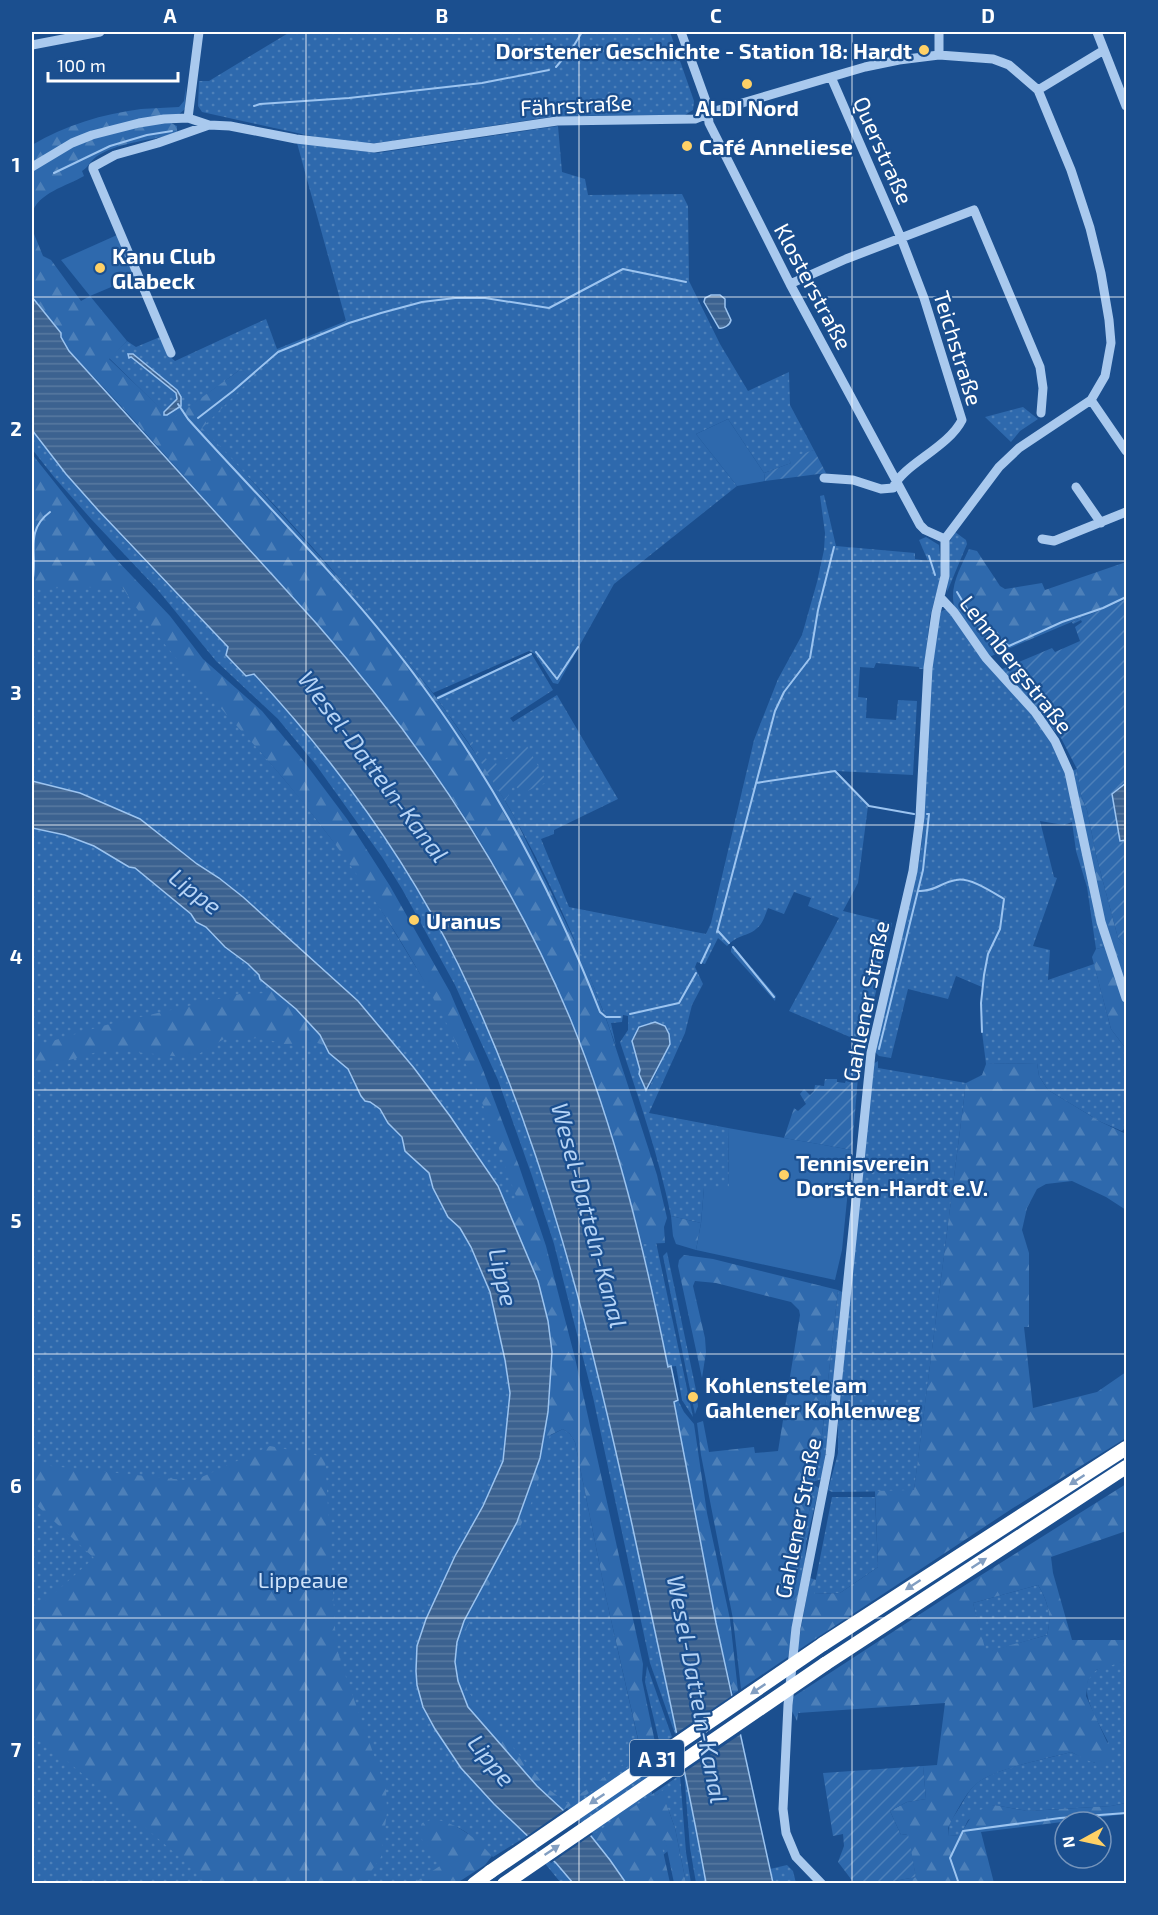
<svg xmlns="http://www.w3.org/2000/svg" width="1158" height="1915" font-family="'Exo 2',sans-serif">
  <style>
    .grass { fill: url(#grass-dots); fill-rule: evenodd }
    .forest { fill: url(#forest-firs); fill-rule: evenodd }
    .garden { fill: url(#garden-furrows) }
    .pitch { fill: #2e69ad }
    .water { fill: url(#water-rules); stroke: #9cc4f0; stroke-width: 1.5 }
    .pier { fill: #1b4f8f }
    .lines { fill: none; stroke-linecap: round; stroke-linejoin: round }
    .stream { stroke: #9cc4f0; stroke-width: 2 }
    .minor { stroke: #a9c9ee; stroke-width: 9 }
    .highway { stroke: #fff; stroke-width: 14 }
    .highway-bridge { stroke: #fff; stroke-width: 14 }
    .oneway { fill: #829ec1 }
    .grid { fill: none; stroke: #fff; stroke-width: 1.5; stroke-opacity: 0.55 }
    .poi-dot { fill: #ffd166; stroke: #1b4f8f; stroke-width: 2 }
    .labels { text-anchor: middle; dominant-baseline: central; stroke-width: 4.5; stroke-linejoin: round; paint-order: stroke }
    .shield { fill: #1b4f8f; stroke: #bbcadd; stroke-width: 1.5 }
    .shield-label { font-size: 21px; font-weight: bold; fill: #fff }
    .poi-label { font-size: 22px; font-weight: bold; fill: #fff; stroke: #1b4f8f; text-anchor: start }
    .street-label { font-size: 22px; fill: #fff; stroke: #1b4f8f }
    .park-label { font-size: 22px; fill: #cfe3fa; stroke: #1b4f8f }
    .water-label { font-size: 24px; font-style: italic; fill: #b5d3f5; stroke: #1b4f8f }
    .neatline { fill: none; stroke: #fff; stroke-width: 2 }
    .grid-label { font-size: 20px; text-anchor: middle; font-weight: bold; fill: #fff }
  </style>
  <defs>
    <pattern id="grass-dots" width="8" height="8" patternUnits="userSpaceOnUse" patternTransform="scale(1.5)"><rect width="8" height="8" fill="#2e69ad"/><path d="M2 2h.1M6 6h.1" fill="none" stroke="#4d80b9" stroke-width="1.8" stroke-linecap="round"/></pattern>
    <pattern id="forest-firs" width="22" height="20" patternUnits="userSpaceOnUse" patternTransform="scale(1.5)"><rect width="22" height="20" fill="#2e69ad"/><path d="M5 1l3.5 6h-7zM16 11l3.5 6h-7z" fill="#4d80b9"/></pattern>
    <pattern id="garden-furrows" width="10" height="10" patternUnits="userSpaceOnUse" patternTransform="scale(1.5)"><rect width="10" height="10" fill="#2e69ad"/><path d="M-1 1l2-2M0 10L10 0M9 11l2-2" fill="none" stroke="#4d80b9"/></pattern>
    <pattern id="water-rules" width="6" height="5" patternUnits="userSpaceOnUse" patternTransform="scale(1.5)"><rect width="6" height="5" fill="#3c6290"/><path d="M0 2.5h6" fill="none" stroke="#597aa1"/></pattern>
  </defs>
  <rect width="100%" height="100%" fill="#1b4f8f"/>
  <path class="grass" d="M290,32H670L694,101L693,110L685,115L556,116L376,143L338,142L202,112L198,106L199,81H209Z
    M558,126L562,172L585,179L588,195L682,194L688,206L689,281L720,344L748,391L789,372L790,405L814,450L789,459L791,463L764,473L728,419L696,434L737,486L614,584L558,684L553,683L535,654L529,651L433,693C361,600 284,512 201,428L251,378L241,369L172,420L109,358L127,341L136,347L160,337L168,355L175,361L266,319L277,349L346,321L297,143L377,153Z
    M1023,407L1038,419L1020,431L1011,442L985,417Z
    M32,430C90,508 161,577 228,647L226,655L246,675L253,674C334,759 405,858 457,963C577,1203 618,1471 677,1731L675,1734L650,1663L593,1397L554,1244L532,1176L498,1080L455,985L402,889L382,857L316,765L278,719L216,661L157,589L92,520L54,477L32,449Z
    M32,481L299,797L363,880L439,1005L477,1085L518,1200L551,1435L563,1429L570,1434L575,1442L607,1602L641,1753V1760L660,1817L668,1851L631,1880L633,1883H561L524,1838L493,1857L466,1832L457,1827L446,1866L421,1883H32Z
    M824,495L836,546L915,553V559L928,561L919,540L926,537L939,545L941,565L940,579L930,617L924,669H919V667L876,663L874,668L860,667L858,697L867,698L866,718L896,720L898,700L917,701L913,775L836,771L868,806L858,883L843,911L892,923L864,1043L789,1011L839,918L808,906L811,898L794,892L784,914L768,908C765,915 763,924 756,929C747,937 738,934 727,946L718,938L705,964L697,962L695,967L703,984L692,1005L685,1033L649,1113L728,1128L729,1188H704L701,1223L671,1216C659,1157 639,1099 620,1042L628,1030V1016L623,1015L622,1022L611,1023L616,1046C583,952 541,858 488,772C472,746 453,722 436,697L531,653L553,690L510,718L513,722L557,695L618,799L554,830V834L541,839L569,907L706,934L711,923L754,740L778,679L802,635L817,582L824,550L825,533L820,496ZM670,1044L648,1090L639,1074L640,1070Z
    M955,532L966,540L967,544L947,592L949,543Z
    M944,610H947L1048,735L1066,772L1105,947L1096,949L1087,887L1076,851L1072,822L1064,825L1040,821L1054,877L1057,878L1033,946L1050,950L1048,980L1094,964L1111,1029L1126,1049V1127L1122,1131L1101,1122L1048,1090L1039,1076L1037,1063L986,1064L981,1024L982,987L956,976L948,999L908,989L891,1058L879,1056L874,1051L919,862L923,832L932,663L940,612Z
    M733,946L776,996L775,1001L731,952V949Z
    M878,1061V1068L966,1083L914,1491L832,1492L828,1490L838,1453V1423L867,1116L873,1064Z
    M656,1242L693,1417L682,1400L676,1366L668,1367L642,1244Z
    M667,1252L696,1390L698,1406L695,1414L663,1256Z
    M838,1290L842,1292L829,1427L822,1479L815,1481L820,1454Z
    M814,1485L819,1488L806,1543L805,1560L802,1577L797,1576Z
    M832,1497H875L878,1567L840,1593L813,1594Z
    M1038,1585C1048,1601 1052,1617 1047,1635L985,1653L973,1603Z
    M1126,1661V1803L1111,1806L1028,1811L994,1805L968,1820L961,1835L949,1836C947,1825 952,1819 958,1810C964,1801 968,1790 977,1783C995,1768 1047,1759 1071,1752L1095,1763L1108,1742C1100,1724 1071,1683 1098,1669C1107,1665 1118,1663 1126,1661Z
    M647,1666L672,1737L660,1745L645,1682Z
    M685,1771L706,1883H696L690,1848L684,1772Z
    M680,1775L686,1852L691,1883H686L675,1828L666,1803V1789L655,1796L654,1793Z
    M787,1865L793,1871L796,1883H772L770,1869Z"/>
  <path class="forest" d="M186,86L185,109L178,115L125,123L32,164V145C65,125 103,114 141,109C154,108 166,108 179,107L184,101Z
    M167,121L177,126V134C151,140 121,142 99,155C91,159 89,167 82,171L84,176C67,186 37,193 32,214V170L57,154L104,133Z
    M32,229L43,256L51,260L81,301L90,296L127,341L109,359L172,419L241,369L252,378L202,428L234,461L373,616L438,700L487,770L515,818L583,958L609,1027L657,1175L667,1218L664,1227L665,1243L642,1244C601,1084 541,926 446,789C378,691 299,603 219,515C169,460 121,404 69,351L60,337L61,333L32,297Z
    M32,454L113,556L170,616L203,659L262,711L302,759L347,819L390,886L450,992L483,1070L519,1166L546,1246L575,1358L643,1664L642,1680L656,1747L564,1810L537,1786L468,1707L458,1681L455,1662L457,1642L464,1621L497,1561L530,1489L540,1458L548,1412L552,1352L538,1281L505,1203L517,1199C499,1150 483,1099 460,1051C418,961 362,876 300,799C243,727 173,664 122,587L100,589L88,587L35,589L32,602ZM563,1429L570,1434L575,1442L607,1602L641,1752L567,1803L547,1788L475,1702L467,1689L461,1667V1647L466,1629L519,1529L534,1497L550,1435Z
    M969,549L977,551L1000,586L1005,589L1042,583L1045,590L1126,562V599L989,657L956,612C947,590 960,569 969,549Z
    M1077,769L1080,792L1087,810L1097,859L1118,938L1123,944L1126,945V994L1110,944L1071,771Z
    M1105,947L1126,1006V1049L1111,1029L1092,957L1096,949Z
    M273,990C291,1005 315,1023 324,1045L317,1043L284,1044L262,1038L224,1039L192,1058L107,1049L32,1071V1047L106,1025L240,994L267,993Z
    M1037,1063L1039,1076L1048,1090L1101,1122L1126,1134V1210L1106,1197L1072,1181L1046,1184L1037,1189L1027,1208L1022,1230L1029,1253V1327H1024L1033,1408L1097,1392L1126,1372V1438L1013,1508L797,1651L810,1578L816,1580L814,1594L840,1593L878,1567L875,1491L914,1490L966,1083L982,1075L986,1064Z
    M671,1216L701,1223L696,1250L676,1244L673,1236Z
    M684,1255L713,1259L838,1290L820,1454L797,1575L802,1577L788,1657L741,1689L733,1619L701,1455L697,1423L703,1421L709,1452L754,1447L755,1453L778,1451L800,1315L799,1310L791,1302L716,1283L695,1281L693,1286L705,1338L706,1352L702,1378L678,1266L679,1260Z
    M678,1400L684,1412L694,1424L707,1513L730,1619L738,1691L733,1694L716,1623L674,1401Z
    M270,1446L325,1457L336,1643L341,1663L386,1789L387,1812L381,1857L363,1883H210L32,1731V1613L94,1558L32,1501V1464L193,1481Z
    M1126,1484V1531L1051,1557L1053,1573L1072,1640H1126V1661L1096,1670L1088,1680L1086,1696L1112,1753L1108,1762C1095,1767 1083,1758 1071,1752C1047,1759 991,1769 975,1785C965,1794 954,1816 948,1828L949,1836L960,1835L974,1812L994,1805L1028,1811L1111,1806L1126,1803V1814L981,1832L994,1883H883L916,1877L907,1834L901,1835L890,1811L907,1802L926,1799L923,1766L937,1765L945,1703L798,1713L797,1721L792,1711L793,1697L951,1594ZM1038,1585C1048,1601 1052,1617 1047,1635L986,1652L973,1603Z
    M666,1788V1803L675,1828L686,1883H674L665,1840L661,1842L670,1883H626L591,1836L654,1793L655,1796Z
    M433,1819C458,1823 476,1838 492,1856L485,1865L457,1883H414L443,1864L419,1836V1831L422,1823Z"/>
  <path class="garden" d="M814,450L826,473L765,481L764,473L791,463L788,458Z
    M1126,599V945L1123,944L1118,938L1097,859L1087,810L1080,792L1077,769L1061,738L1000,670L1052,648L1055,652L1080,641L1075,627L1082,622L1081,620L1073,624L1072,622Z
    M472,741L480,755L483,754L490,764L495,761L497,765L527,746L547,782L523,793L514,785L505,801L469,743Z
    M853,1055L859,1064L852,1150L784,1138L794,1108L798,1111L806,1104L800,1094L804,1089L810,1095L814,1091L815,1085L824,1086L825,1079H837V1082L845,1083L846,1080H848L850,1064Z
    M923,1766L926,1799L907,1802L890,1811L901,1835L908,1834L916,1877L883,1883H854L838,1862L844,1846L843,1834L833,1836L823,1773Z"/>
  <path class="pitch" d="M117,235L135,277L90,296L61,260Z
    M728,419L764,473L765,481L737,486L696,434Z
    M728,1128L852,1150L842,1250L835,1280L696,1250L701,1223L704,1188H729Z"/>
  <path class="water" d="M711,295H720L725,299V307L731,320C730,325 724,329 719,328L704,302L705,298Z
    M32,297L61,333V337L69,351L316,623C420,741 509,872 570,1018C616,1131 644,1248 668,1367L671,1366L678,1400L674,1402L716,1623L773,1883H706C685,1765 658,1647 633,1529C591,1335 545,1143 458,964C406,858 334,760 254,674L246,676L226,655L228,647L98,510L66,474L32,430Z
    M128,354H133L177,390L181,397V406L167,415H164V412L177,399L176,393L131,357L129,358Z
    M32,781L80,793L140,819L197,864L219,878L243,897L358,1001L414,1068L450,1116L498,1186L538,1281L548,1321L552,1352L548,1412L540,1458L517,1522L464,1621L457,1642L455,1662L458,1681L468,1707L537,1786L591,1836L610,1860L626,1883H573L556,1863L494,1804L461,1768L435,1729L423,1707L417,1685L416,1671L417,1646L426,1619L455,1556L483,1506L503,1461L510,1393L505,1360L490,1292L471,1247L460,1228L448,1217L433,1188L429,1173L405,1151L402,1137L388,1123L380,1109L370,1102L365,1101L361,1096L348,1069L329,1053L320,1035L296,1009L260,979L259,975L248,964L225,947L206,927L196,922L191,914L135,868L129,867L94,846L65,835L32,828Z
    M1126,783V840L1120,841L1112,794Z
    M655,1022L665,1026L669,1034L670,1044L646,1090L639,1074L640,1070L632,1041L639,1027Z"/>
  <path class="pier" d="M736,1693L744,1732L683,1773L675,1734Z
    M567,1808L593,1834L551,1863L524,1838Z"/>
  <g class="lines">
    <path class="stream" d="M556,67L573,47L582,32
      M254,106L260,104L349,98L482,83L549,70
      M54,173L110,146L147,135L172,131
      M178,404L188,419C267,507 353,590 422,685C496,785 555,896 600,1012L606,1017H620
      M198,418L233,391L278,352L349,323L381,313L422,302L455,298H485L549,308L623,269L686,282
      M929,556L935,575
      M32,583C39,556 23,532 50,512
      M957,592L969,612L986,624L993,634L1009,646L1062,622L1103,608L1126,597
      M536,652L557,679L578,647
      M438,698L531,654
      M756,783L835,771L869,806L914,814
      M919,891C934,892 942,882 956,880C970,877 992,892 1004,899L1000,929L988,954L984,975L981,1003L982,1032
      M718,931L729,943
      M717,932L775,711L784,692L810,658L818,610L834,547
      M733,947L774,997
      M701,963L710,944
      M630,1014L679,1003L696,973
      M879,1049L923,870L929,814H927
      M959,1884L950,1858L963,1831L1060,1818L1126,1813"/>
    <path class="minor" d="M681,32L707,104L709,123L790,284L920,525L925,530L945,539
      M1097,32L1126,106
      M32,45L100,32
      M939,55V32
      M1038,90L1104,50
      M188,118L199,32
      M32,167L72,143L92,135L139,123L164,119L188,118L209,125L230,126L296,139L374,148L557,121L695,119L715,111L865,67L899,60L939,55L993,59L1009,65L1038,90L1071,170L1090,228L1101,273L1109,320L1111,343L1105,376L1091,400L1019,448L999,467L945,539V576L936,613L928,668L920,817L913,871L871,1053L830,1455L796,1628L788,1705L783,1809L786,1833L796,1857L822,1884
      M790,284L846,259L974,210L1040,367L1043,388L1041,413
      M171,353L93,169V167L115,155L158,143L209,125
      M1091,400L1126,451
      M824,478L853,480L881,489L893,488C902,465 948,448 962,420L924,298L901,238L831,77
      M1076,487L1101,523
      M1042,539L1054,541L1126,512
      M940,597L954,612L986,658L1035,712L1055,741L1069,772L1101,922L1126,998"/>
    <path class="highway" d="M823,1644L1126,1448
      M825,1664L1126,1467
      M474,1884L490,1872"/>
    <path class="highway-bridge" d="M490,1872L823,1644
      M504,1884L825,1664"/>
  </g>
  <defs><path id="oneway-solid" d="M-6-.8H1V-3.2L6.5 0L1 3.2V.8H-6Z" transform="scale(1.5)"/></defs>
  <g class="oneway">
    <use href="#oneway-solid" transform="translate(1077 1480) rotate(147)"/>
    <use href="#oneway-solid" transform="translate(979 1563) rotate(-33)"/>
    <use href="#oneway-solid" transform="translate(913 1585) rotate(147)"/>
    <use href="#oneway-solid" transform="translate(758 1689) rotate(146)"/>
    <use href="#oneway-solid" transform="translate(597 1799) rotate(146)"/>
    <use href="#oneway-solid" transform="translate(552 1850) rotate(-34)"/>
  </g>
  <path class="grid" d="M306,32V1884M579,32V1884M852,32V1884M32,297H1126M32,561H1126M32,825H1126M32,1090H1126M32,1354H1126M32,1618H1126"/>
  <g class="poi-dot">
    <circle cx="924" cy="50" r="6"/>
    <circle cx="747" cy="84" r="6"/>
    <circle cx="687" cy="146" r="6"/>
    <circle cx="100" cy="268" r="6"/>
    <circle cx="414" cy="920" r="6"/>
    <circle cx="784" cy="1175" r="6"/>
    <circle cx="693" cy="1397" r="6"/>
  </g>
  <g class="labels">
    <rect class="shield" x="630" y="1740" width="54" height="36" rx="4.5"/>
    <g class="shield-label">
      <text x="657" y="1758">A 31</text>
    </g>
    <g class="poi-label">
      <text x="912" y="50" text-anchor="end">Dorstener Geschichte - Station 18: Hardt</text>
      <text x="747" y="107" text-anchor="middle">ALDI Nord</text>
      <text x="699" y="146">Café Anneliese</text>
      <text x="112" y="255">Kanu Club<tspan x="112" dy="25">Glabeck</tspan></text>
      <text x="426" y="920">Uranus</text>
      <text x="796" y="1162">Tennisverein<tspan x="796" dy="25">Dorsten-Hardt e.V.</tspan></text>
      <text x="705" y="1384">Kohlenstele am<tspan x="705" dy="25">Gahlener Kohlenweg</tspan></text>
    </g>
    <g class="street-label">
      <text transform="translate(576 104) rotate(-3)">Fährstraße</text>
      <text transform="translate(884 150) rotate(66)">Querstraße</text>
      <text transform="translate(814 286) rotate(62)">Klosterstraße</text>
      <text transform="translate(959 348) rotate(73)">Teichstraße</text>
      <text transform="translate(1017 664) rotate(52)">Lehmbergstraße</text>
      <text transform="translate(865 1001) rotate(-79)">Gahlener Straße</text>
      <text transform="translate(797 1518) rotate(-79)">Gahlener Straße</text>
    </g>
    <g class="park-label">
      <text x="303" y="1579">Lippeaue</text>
    </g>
    <g class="water-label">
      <text transform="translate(374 766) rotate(53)">Wesel-Datteln-Kanal</text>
      <text transform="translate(196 891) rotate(38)">Lippe</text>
      <text transform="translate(590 1215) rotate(75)">Wesel-Datteln-Kanal</text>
      <text transform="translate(504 1277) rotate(77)">Lippe</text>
      <text transform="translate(698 1689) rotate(79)">Wesel-Datteln-Kanal</text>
      <text transform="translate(492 1760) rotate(51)">Lippe</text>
    </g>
  </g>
  <rect width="1158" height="1915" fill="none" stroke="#1b4f8f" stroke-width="66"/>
  <g transform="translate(1083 1840) rotate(262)"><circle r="28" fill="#1b4f8f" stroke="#7695bc" stroke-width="1.5"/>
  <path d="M0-4.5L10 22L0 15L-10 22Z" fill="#ffd166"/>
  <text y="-9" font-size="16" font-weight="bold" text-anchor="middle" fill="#ffffff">N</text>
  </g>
  <path d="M48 72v9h130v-9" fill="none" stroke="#ffffff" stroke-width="3"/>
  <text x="57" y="72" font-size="18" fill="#ffffff" stroke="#1b4f8f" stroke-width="4.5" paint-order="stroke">100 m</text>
  <rect x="33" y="33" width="1092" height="1849" class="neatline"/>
  <g class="grid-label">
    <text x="170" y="23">A</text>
    <text x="442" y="23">B</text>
    <text x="716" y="23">C</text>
    <text x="988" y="23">D</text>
    <text x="16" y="172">1</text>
    <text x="16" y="436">2</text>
    <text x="16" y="700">3</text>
    <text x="16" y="964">4</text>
    <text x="16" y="1228">5</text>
    <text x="16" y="1493">6</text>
    <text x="16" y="1757">7</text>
  </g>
</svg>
